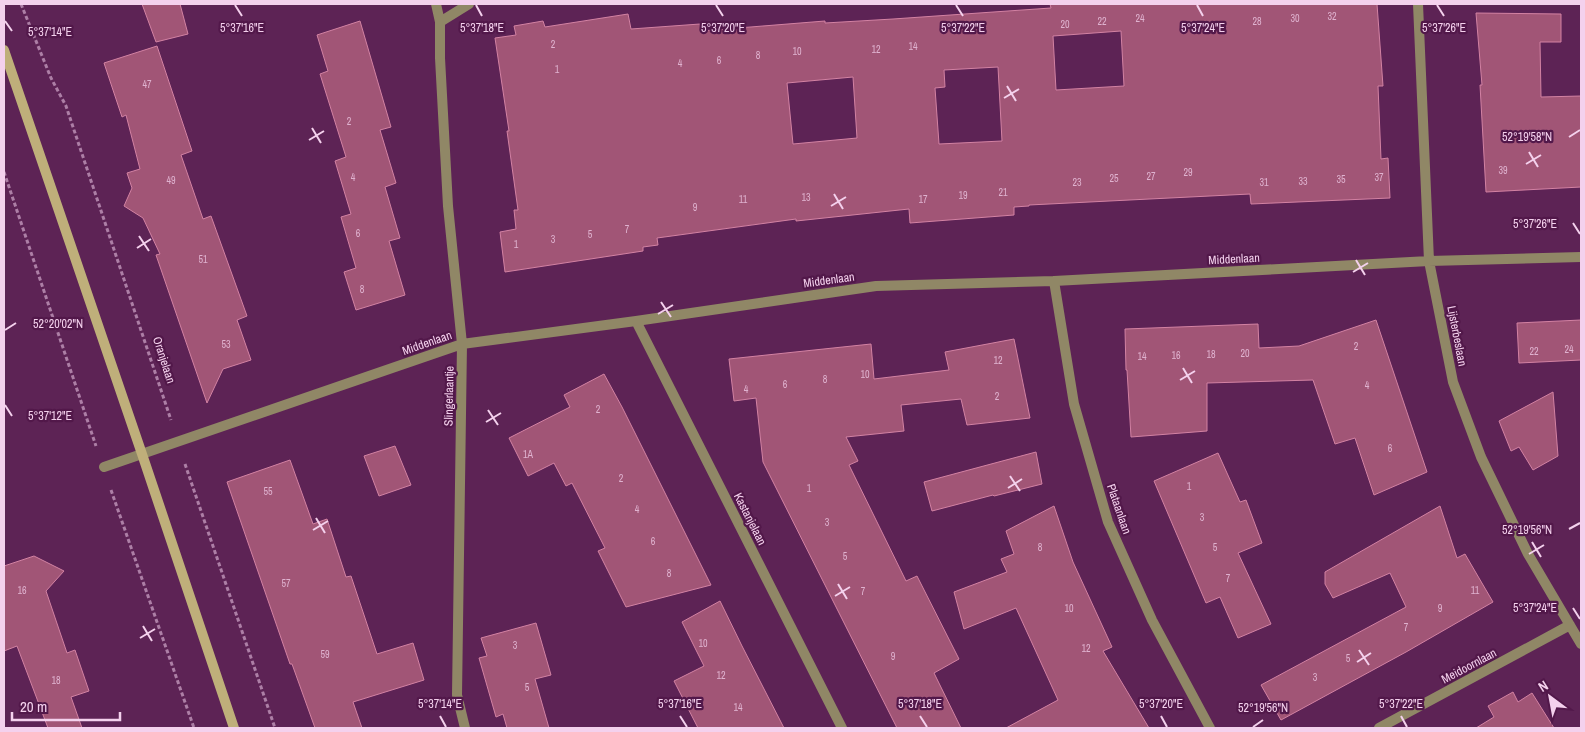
<svg xmlns="http://www.w3.org/2000/svg" width="1585" height="732" font-family="'Archivo Narrow',sans-serif">
  <style>
    .building { fill: #a15576; stroke: #d382a3; fill-rule: evenodd }
    .lines { fill: none; stroke-linecap: round; stroke-linejoin: round }
    .path { stroke: #ad7fa6; stroke-width: 3; stroke-dasharray: 4 2.5; stroke-linecap: butt }
    .minor { stroke: #908766; stroke-width: 10 }
    .secondary { stroke: #bfaf7a; stroke-width: 10 }
    .ticks { fill: none; stroke: #f4d1ed; stroke-width: 2 }
    .labels { text-anchor: middle; dominant-baseline: central; stroke-width: 4.5; stroke-linejoin: round; paint-order: stroke }
    .number-label { font-size: 10px; fill: #dfb2cf }
    .street-label { font-size: 12px; fill: #f4d1ed; stroke: #52184a }
    .ticks-label { font-size: 12px; text-anchor: middle; fill: #f4d1ed; stroke: #52184a; stroke-width: 4.5; stroke-linejoin: round; paint-order: stroke }
  </style>
  <rect width="100%" height="100%" fill="#5d2355"/>
  <path class="building" d="M142,4H180L188,34L156,42Z
    M1050,4H1377L1383,86H1378L1381,159L1388,158L1390,198L1251,204L1250,194L1029,205V206L1014,207V215L910,223L909,209L796,221V219L657,238L658,245L643,247V251L505,272L500,232L516,229L514,210H518L507,131H509L495,38L516,35L514,26L543,21L545,27L628,14L631,29L700,24L701,31L825,21V23L893,19L1051,8ZM1121,31L1124,86L1056,90L1053,36ZM998,67L1002,141L939,144L935,88L945,87L944,70ZM853,77L857,138L793,144L787,83Z
    M1476,13L1561,14V42H1540L1541,97L1581,96V187L1486,192L1480,85H1482Z
    M360,21L391,127L380,130L396,183L385,187L400,238L389,241L405,295L356,310L344,272L356,268L341,217L351,214L335,161L346,157L320,74L328,71L317,35Z
    M157,46L192,151L181,155L203,219L211,216L247,316L237,320L251,360L223,369L207,403L156,255L160,254L143,218L124,206L132,188L127,173L140,169L126,115L122,117L104,63Z
    M1376,320L1427,472L1374,495L1355,438L1335,444L1313,380L1207,383V431L1131,437L1127,370H1126L1125,329L1258,324L1259,348L1299,346Z
    M1581,320V360L1519,363L1517,323Z
    M1014,339L1030,418L967,425L961,399L901,405L904,431L846,437L858,461L849,465L906,581L917,576L959,659L934,673L961,728H897L763,462L756,398L734,401L729,359L871,344L874,379L949,370L945,352Z
    M604,374L622,407L711,585L626,607L598,551L605,548L572,483L566,486L554,463L528,476L509,438L570,407L564,395Z
    M1553,392L1558,456L1533,470L1519,447L1511,451L1499,421Z
    M395,446L411,485L379,496L364,456Z
    M1036,452L1042,484L994,496L993,495L932,511L924,482Z
    M1218,453L1240,502L1246,500L1262,543L1238,553L1271,624L1238,638L1220,597L1206,603L1154,481Z
    M290,460L313,524L327,519L346,577L351,576L377,654L413,643L424,680L353,702L362,728H315L292,664H290L227,482Z
    M1054,506L1073,562L1112,647L1103,651L1149,728H1006L1058,700L1016,608L964,629L954,592L1007,572L1001,559L1014,554L1006,531Z
    M1440,506L1457,558L1465,554L1493,602L1406,652L1281,720L1261,685L1406,607L1390,573L1333,598L1325,584V572Z
    M34,556L64,571L46,591L67,653L75,650L89,691L71,697L82,728H48L17,646L4,651V566Z
    M720,601L742,646L784,728H698L674,681L704,666L682,622Z
    M536,623L551,675L535,679L549,728H507L503,714L496,717L479,658L487,656L481,638Z
    M1513,692L1518,702L1532,693L1554,728H1476L1494,717L1488,706Z"/>
  <g class="lines">
    <path class="path" d="M21,4L51,78L66,106L171,420
      M4,172L96,446
      M185,464L275,728
      M111,490L194,728"/>
    <path class="minor" d="M436,4L440,22V58L448,206L462,344L457,695L465,728
      M1418,4L1429,261L1453,382L1481,457L1528,554L1581,644
      M440,22L469,4
      M1054,281L1074,404L1108,522L1152,620L1210,728
      M636,321L842,728
      M104,467L462,344L636,321L876,286L1054,281L1429,261L1581,257
      M1379,728L1570,625"/>
    <path class="secondary" d="M4,50L142,454L234,728"/>
  </g>
  <path class="ticks" d="M235,5L242,16M476,5L482,16M716,5L723,16M956,5L963,16M1197,5L1203,16M1437,5L1444,16M5,21L12,31M1007,86L1016,101M1004,98L1019,89M312,128L321,143M1569,137L1580,130M309,140L324,131M1529,152L1538,167M1526,164L1541,155M834,194L843,209M831,206L846,197M1573,223L1580,234M139,236L149,251M137,248L151,239M1356,260L1365,275M1353,272L1368,263M661,302L671,317M658,314L673,305M5,330L16,323M1183,368L1192,383M1180,380L1195,371M5,405L12,416M488,410L498,425M486,422L501,413M1010,476L1020,491M1008,488L1022,479M316,518L325,533M1569,529L1580,523M313,530L328,521M1532,542L1541,557M1529,554L1544,545M838,584L847,599M835,596L850,587M1573,608L1580,619M143,626L152,641M140,638L155,629M1359,650L1369,665M1357,662L1371,653M440,716L446,727M680,716L687,727M920,716L927,727M1161,716L1167,727M1401,716L1407,727M1253,727L1263,720"/>
  <g class="labels">
    <g class="number-label">
      <text x="1332" y="16">32</text>
      <text x="1140" y="18">24</text>
      <text x="1295" y="18">30</text>
      <text x="1102" y="21">22</text>
      <text x="1257" y="21">28</text>
      <text x="1065" y="24">20</text>
      <text x="553" y="44">2</text>
      <text x="913" y="46">14</text>
      <text x="876" y="49">12</text>
      <text x="797" y="51">10</text>
      <text x="758" y="55">8</text>
      <text x="719" y="60">6</text>
      <text x="680" y="63">4</text>
      <text x="557" y="69">1</text>
      <text x="147" y="84">47</text>
      <text x="349" y="121">2</text>
      <text x="1503" y="170">39</text>
      <text x="1188" y="172">29</text>
      <text x="1151" y="176">27</text>
      <text x="353" y="177">4</text>
      <text x="1379" y="177">37</text>
      <text x="1114" y="178">25</text>
      <text x="1341" y="179">35</text>
      <text x="171" y="180">49</text>
      <text x="1303" y="181">33</text>
      <text x="1077" y="182">23</text>
      <text x="1264" y="182">31</text>
      <text x="1003" y="192">21</text>
      <text x="963" y="195">19</text>
      <text x="806" y="197">13</text>
      <text x="743" y="199">11</text>
      <text x="923" y="199">17</text>
      <text x="695" y="207">9</text>
      <text x="627" y="229">7</text>
      <text x="358" y="233">6</text>
      <text x="590" y="234">5</text>
      <text x="553" y="239">3</text>
      <text x="516" y="244">1</text>
      <text x="203" y="259">51</text>
      <text x="362" y="289">8</text>
      <text x="226" y="344">53</text>
      <text x="1356" y="346">2</text>
      <text x="1569" y="349">24</text>
      <text x="1534" y="351">22</text>
      <text x="1245" y="353">20</text>
      <text x="1211" y="354">18</text>
      <text x="1176" y="355">16</text>
      <text x="1142" y="356">14</text>
      <text x="998" y="360">12</text>
      <text x="865" y="374">10</text>
      <text x="825" y="379">8</text>
      <text x="785" y="384">6</text>
      <text x="1367" y="385">4</text>
      <text x="746" y="389">4</text>
      <text x="997" y="396">2</text>
      <text x="598" y="409">2</text>
      <text x="1390" y="448">6</text>
      <text x="528" y="454">1A</text>
      <text x="621" y="478">2</text>
      <text x="1189" y="486">1</text>
      <text x="809" y="488">1</text>
      <text x="268" y="491">55</text>
      <text x="637" y="509">4</text>
      <text x="1202" y="517">3</text>
      <text x="827" y="522">3</text>
      <text x="653" y="541">6</text>
      <text x="1040" y="547">8</text>
      <text x="1215" y="547">5</text>
      <text x="845" y="556">5</text>
      <text x="669" y="573">8</text>
      <text x="1228" y="578">7</text>
      <text x="286" y="583">57</text>
      <text x="22" y="590">16</text>
      <text x="1475" y="590">11</text>
      <text x="863" y="591">7</text>
      <text x="1069" y="608">10</text>
      <text x="1440" y="608">9</text>
      <text x="1406" y="627">7</text>
      <text x="703" y="643">10</text>
      <text x="515" y="645">3</text>
      <text x="1086" y="648">12</text>
      <text x="325" y="654">59</text>
      <text x="893" y="656">9</text>
      <text x="1348" y="658">5</text>
      <text x="721" y="675">12</text>
      <text x="1315" y="677">3</text>
      <text x="56" y="680">18</text>
      <text x="527" y="687">5</text>
      <text x="738" y="707">14</text>
    </g>
    <g class="street-label">
      <text transform="translate(1234 259) rotate(-3)">Middenlaan</text>
      <text transform="translate(829 280) rotate(-8)">Middenlaan</text>
      <text transform="translate(1457 336) rotate(79)">Lijsterbeslaan</text>
      <text transform="translate(427 343) rotate(-19)">Middenlaan</text>
      <text transform="translate(164 360) rotate(72)">Oranjelaan</text>
      <text transform="translate(449 396) rotate(-89)">Slingerlaantje</text>
      <text transform="translate(1119 509) rotate(71)">Plataanlaan</text>
      <text transform="translate(750 519) rotate(63)">Kastanjelaan</text>
      <text transform="translate(1469 666) rotate(-28)">Meidoornlaan</text>
    </g>
  </g>
  <g class="ticks-label">
    <text x="242" y="32">5°37'16"E</text>
    <text x="482" y="32">5°37'18"E</text>
    <text x="723" y="32">5°37'20"E</text>
    <text x="963" y="32">5°37'22"E</text>
    <text x="1203" y="32">5°37'24"E</text>
    <text x="1444" y="32">5°37'26"E</text>
    <text x="50" y="36">5°37'14"E</text>
    <text x="1527" y="141">52°19'58"N</text>
    <text x="1535" y="228">5°37'26"E</text>
    <text x="58" y="328">52°20'02"N</text>
    <text x="50" y="420">5°37'12"E</text>
    <text x="1527" y="534">52°19'56"N</text>
    <text x="1535" y="612">5°37'24"E</text>
    <text x="440" y="708">5°37'14"E</text>
    <text x="680" y="708">5°37'16"E</text>
    <text x="920" y="708">5°37'18"E</text>
    <text x="1161" y="708">5°37'20"E</text>
    <text x="1401" y="708">5°37'22"E</text>
    <text x="1263" y="712">52°19'56"N</text>
  </g>
  <rect width="1585" height="732" fill="none" stroke="#f4d1ed" stroke-width="10"/>
  <g transform="translate(1550 697) rotate(328)" stroke="#52184a" stroke-width="4" paint-order="stroke">
  <path d="M0-4L9 19L0 12L-9 19Z" fill="#f4d1ed"/>
  <text y="-8" font-size="14" font-weight="bold" text-anchor="middle" fill="#f4d1ed">N</text>
  </g>
  <path d="M12 712v8h108v-8" fill="none" stroke="#f4d1ed" stroke-width="2.5"/>
  <text x="20" y="712" font-size="15" fill="#f4d1ed" stroke="#52184a" stroke-width="4" paint-order="stroke">20 m</text>
</svg>
